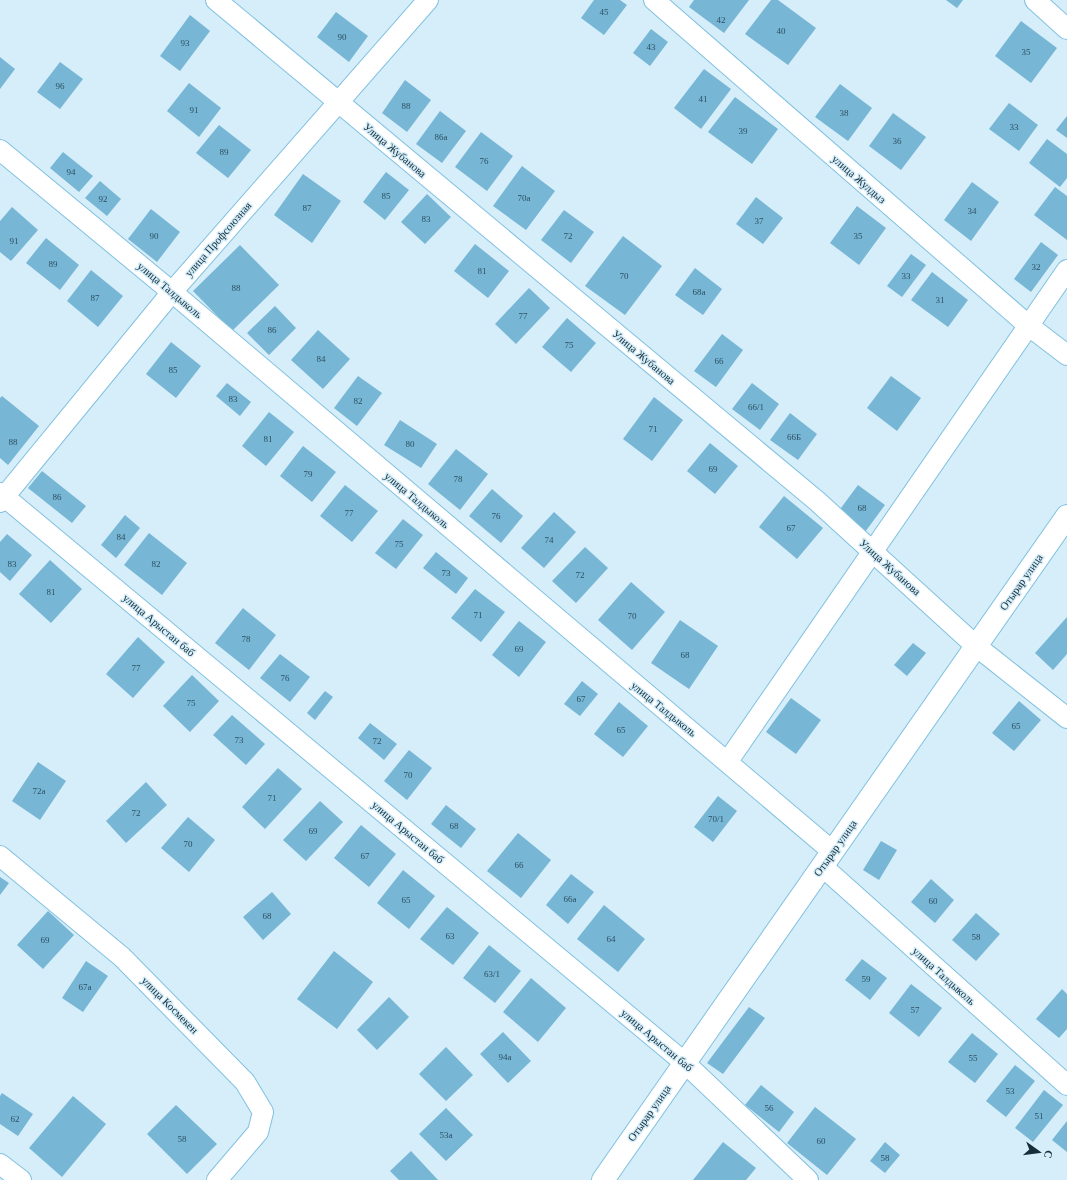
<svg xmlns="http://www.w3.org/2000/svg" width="1067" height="1180" font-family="Georgia,serif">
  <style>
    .building { fill: #77b6d5 }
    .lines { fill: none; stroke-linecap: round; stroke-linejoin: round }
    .street-casing { stroke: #82c1e0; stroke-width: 22 }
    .secondary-casing { stroke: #82c1e0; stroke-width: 24 }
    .street { stroke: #fff; stroke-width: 20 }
    .secondary { stroke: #fff; stroke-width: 22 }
    .labels { text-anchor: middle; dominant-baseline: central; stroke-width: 3; stroke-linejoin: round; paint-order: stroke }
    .number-label { font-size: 9px; fill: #2d5061 }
    .street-label { font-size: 11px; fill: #142e3a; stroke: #d5eefa }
  </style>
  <rect width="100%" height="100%" fill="#d5eefa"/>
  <path class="building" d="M594,0H620L627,5L604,35L581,18Z
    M694,0H749L724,33L689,7Z
    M771,0H778L816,28L788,65L745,34Z
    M946,0H963L957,8Z
    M336,12L368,36L349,62L317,37Z
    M190,15L210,31L180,71L160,56Z
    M1021,21L1057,48L1031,83L995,56Z
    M651,29L668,42L650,66L633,53Z
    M0,57L15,69L0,89Z
    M60,62L83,79L60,109L37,92Z
    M704,69L731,89L701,129L674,108Z
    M405,80L431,100L407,132L382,113Z
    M189,83L221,108L199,137L167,111Z
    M840,84L872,108L848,141L815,117Z
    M735,97L778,129L752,164L708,132Z
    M1009,103L1038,125L1019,151L989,129Z
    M440,111L466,131L442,163L416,144Z
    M893,113L926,137L901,170L869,146Z
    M1067,116V138L1056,130Z
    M219,125L251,150L228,178L196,153Z
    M481,132L513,156L487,191L455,167Z
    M1047,139L1067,154V178L1060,187L1029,163Z
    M63,152L93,176L79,192L50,168Z
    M522,166L555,191L526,230L493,206Z
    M386,172L409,190L385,220L363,202Z
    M303,174L341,201L312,243L274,215Z
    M100,181L121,199L107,216L85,198Z
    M972,182L999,202L971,241L944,220Z
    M1055,187L1067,196V240L1034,215Z
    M427,194L451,217L425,244L401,222Z
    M756,197L783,218L763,244L736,224Z
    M857,206L886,228L859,265L830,243Z
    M12,207L38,230L11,261L0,252V221Z
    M151,209L180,232L157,262L128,239Z
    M564,210L594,232L571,263L541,240Z
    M623,236L662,266L625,315L585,286Z
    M46,238L79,265L60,290L26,263Z
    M1041,242L1058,255L1031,292L1014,279Z
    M475,244L509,271L488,298L454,271Z
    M240,245L279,285L232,331L193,291Z
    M911,254L926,265L902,297L887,286Z
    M695,268L722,289L703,315L675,295Z
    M91,270L123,296L98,327L67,301Z
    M932,272L968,300L948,327L911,300Z
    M529,288L550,308L516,344L495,324Z
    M275,306L296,328L269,355L247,333Z
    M567,318L596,343L571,372L542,347Z
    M318,330L350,359L323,389L291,360Z
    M722,334L743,350L716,387L694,371Z
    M171,342L201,366L176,398L146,374Z
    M358,376L382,393L357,426L334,408Z
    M891,376L921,398L897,431L867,408Z
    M227,383L251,402L240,416L216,396Z
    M752,383L779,404L760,430L732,409Z
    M2,396L39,426L8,465L0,458V398Z
    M654,397L683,420L652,461L623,439Z
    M269,412L294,432L266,466L242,446Z
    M790,413L817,434L798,460L770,440Z
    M400,420L437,444L421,468L384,445Z
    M710,443L738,466L715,494L687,471Z
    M303,446L336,472L312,502L280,476Z
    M456,449L488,474L460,510L428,484Z
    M42,471L86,506L72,523L28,488Z
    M345,485L378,511L352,542L320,516Z
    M858,485L885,505L865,532L838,512Z
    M492,489L523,516L501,543L469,516Z
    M784,496L823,528L797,559L759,527Z
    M554,512L576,532L544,568L521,548Z
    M125,515L140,528L116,558L101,545Z
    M403,519L423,535L396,569L375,553Z
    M149,533L187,563L162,595L124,565Z
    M7,534L32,555L10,581L0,572V542Z
    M585,547L608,568L576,603L552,581Z
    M436,552L468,578L456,594L423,568Z
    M50,560L82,589L51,623L19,594Z
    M631,582L665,612L632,650L598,620Z
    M475,589L505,612L481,642L451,618Z
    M243,608L276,635L249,670L215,643Z
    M1067,617V654L1053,670L1035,653Z
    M680,620L718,646L689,689L651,663Z
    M519,621L546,642L519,677L492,655Z
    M138,637L165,662L133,698L106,674Z
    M913,643L926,653L907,676L894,665Z
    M280,654L310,677L290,702L260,678Z
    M192,675L219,701L190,732L163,706Z
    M582,681L598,694L580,716L564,704Z
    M325,691L333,697L315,720L307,713Z
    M791,698L821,720L796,754L766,732Z
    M1019,701L1041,720L1014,751L992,733Z
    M619,702L648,726L623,757L594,734Z
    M232,715L265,744L246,765L213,735Z
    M370,723L397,744L384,760L358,738Z
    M409,750L432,768L407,800L384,781Z
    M38,762L66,781L40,820L12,801Z
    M278,768L302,789L265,829L242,807Z
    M146,782L167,805L126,843L106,821Z
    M718,796L737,811L713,842L694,827Z
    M320,801L343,822L306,861L283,840Z
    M446,805L476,829L461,848L431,824Z
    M188,817L215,840L189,872L161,848Z
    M361,825L396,854L369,887L334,858Z
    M518,833L551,860L521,898L487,871Z
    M881,841L897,850L879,880L863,870Z
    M403,870L435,896L409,929L377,903Z
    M571,874L594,892L568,924L546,905Z
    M0,877L9,883L0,895Z
    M931,879L954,900L935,923L911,902Z
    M272,892L291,914L263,940L243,917Z
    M604,905L645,939L618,972L577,939Z
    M447,907L479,933L453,965L420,939Z
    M48,911L74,935L43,969L17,945Z
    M976,913L1000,934L976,961L952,940Z
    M489,945L521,971L495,1003L463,978Z
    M334,951L373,982L337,1029L297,999Z
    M862,959L887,978L870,1000L845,980Z
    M86,961L108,976L83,1012L62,998Z
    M531,978L566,1008L538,1042L503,1012Z
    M911,984L942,1008L919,1037L889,1013Z
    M1062,989L1067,994V1029L1059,1038L1036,1019Z
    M389,997L409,1017L377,1050L357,1030Z
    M749,1007L765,1018L723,1074L707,1063Z
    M503,1032L531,1061L508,1083L480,1054Z
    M972,1033L998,1054L975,1083L948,1062Z
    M446,1047L473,1075L446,1101L419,1074Z
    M1015,1065L1035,1081L1006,1117L986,1101Z
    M761,1085L794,1112L779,1132L745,1105Z
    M1044,1090L1063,1105L1033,1142L1015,1128Z
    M2,1093L33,1114L18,1136L0,1124V1096Z
    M73,1096L106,1124L62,1177L29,1148Z
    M176,1105L217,1144L187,1174L147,1134Z
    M815,1107L856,1139L827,1175L787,1143Z
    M446,1108L473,1135L446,1161L419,1134Z
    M1067,1121V1152L1052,1140Z
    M723,1142L756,1168L746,1180H693Z
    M885,1142L900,1155L885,1173L870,1161Z
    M411,1151L438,1180H399L390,1171Z"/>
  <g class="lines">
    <defs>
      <path id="street" d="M216,0L817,501L976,646L1067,718
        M654,0L1029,326L1067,355
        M1035,0L1067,29
        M0,150L172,292L832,851
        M0,493L685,1063L808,1180
        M0,502L172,292L428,0
        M728,761C841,597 955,434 1067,270
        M0,856L122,957L245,1082L263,1112L258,1132L217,1180
        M822,866L1067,1085
        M0,1164L21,1180"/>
      <path id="secondary" d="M603,1180L1067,516"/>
    </defs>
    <use href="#street" class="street-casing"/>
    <use href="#secondary" class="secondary-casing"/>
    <use href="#street" class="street"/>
    <use href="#secondary" class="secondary"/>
  </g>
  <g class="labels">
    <g class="number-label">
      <text x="604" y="12">45</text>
      <text x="721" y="20">42</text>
      <text x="781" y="31">40</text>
      <text x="342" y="37">90</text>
      <text x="185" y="43">93</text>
      <text x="651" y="47">43</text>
      <text x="1026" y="52">35</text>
      <text x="60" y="86">96</text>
      <text x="703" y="99">41</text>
      <text x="406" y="106">88</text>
      <text x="194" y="110">91</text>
      <text x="844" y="113">38</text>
      <text x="1014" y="127">33</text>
      <text x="743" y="131">39</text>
      <text x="441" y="137">86а</text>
      <text x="897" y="141">36</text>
      <text x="224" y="152">89</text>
      <text x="484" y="161">76</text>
      <text x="71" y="172">94</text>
      <text x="386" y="196">85</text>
      <text x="524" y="198">70а</text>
      <text x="103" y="199">92</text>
      <text x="307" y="208">87</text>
      <text x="972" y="211">34</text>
      <text x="426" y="219">83</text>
      <text x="759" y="221">37</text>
      <text x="154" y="236">90</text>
      <text x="568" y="236">72</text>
      <text x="858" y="236">35</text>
      <text x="14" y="241">91</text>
      <text x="53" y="264">89</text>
      <text x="1036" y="267">32</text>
      <text x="482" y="271">81</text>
      <text x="624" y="276">70</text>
      <text x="906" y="276">33</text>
      <text x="236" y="288">88</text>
      <text x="699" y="292">68а</text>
      <text x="95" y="298">87</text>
      <text x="940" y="300">31</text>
      <text x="523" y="316">77</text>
      <text x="272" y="330">86</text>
      <text x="569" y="345">75</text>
      <text x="321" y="359">84</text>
      <text x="719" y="361">66</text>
      <text x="173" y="370">85</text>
      <text x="233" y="399">83</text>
      <text x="358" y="401">82</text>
      <text x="756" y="407">66/1</text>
      <text x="653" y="429">71</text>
      <text x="794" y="437">66Б</text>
      <text x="268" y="439">81</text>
      <text x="13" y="442">88</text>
      <text x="410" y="444">80</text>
      <text x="713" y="469">69</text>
      <text x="308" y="474">79</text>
      <text x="458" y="479">78</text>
      <text x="57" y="497">86</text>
      <text x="862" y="508">68</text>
      <text x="349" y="513">77</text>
      <text x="496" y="516">76</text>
      <text x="791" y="528">67</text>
      <text x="121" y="537">84</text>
      <text x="549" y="540">74</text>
      <text x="399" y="544">75</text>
      <text x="12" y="564">83</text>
      <text x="156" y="564">82</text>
      <text x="446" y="573">73</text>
      <text x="580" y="575">72</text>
      <text x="51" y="592">81</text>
      <text x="478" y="615">71</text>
      <text x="632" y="616">70</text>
      <text x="246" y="639">78</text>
      <text x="519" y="649">69</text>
      <text x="685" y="655">68</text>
      <text x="136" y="668">77</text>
      <text x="285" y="678">76</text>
      <text x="581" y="699">67</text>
      <text x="191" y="703">75</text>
      <text x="1016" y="726">65</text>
      <text x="621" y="730">65</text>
      <text x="239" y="740">73</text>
      <text x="377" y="741">72</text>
      <text x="408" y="775">70</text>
      <text x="39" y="791">72а</text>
      <text x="272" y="798">71</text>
      <text x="136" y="813">72</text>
      <text x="716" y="819">70/1</text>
      <text x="454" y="826">68</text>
      <text x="313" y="831">69</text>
      <text x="188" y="844">70</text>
      <text x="365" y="856">67</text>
      <text x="519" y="865">66</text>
      <text x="570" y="899">66а</text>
      <text x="406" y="900">65</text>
      <text x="933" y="901">60</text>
      <text x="267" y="916">68</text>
      <text x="450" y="936">63</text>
      <text x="976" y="937">58</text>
      <text x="611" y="939">64</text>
      <text x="45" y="940">69</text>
      <text x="492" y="974">63/1</text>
      <text x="866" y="979">59</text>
      <text x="85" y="987">67а</text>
      <text x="915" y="1010">57</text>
      <text x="505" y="1057">94а</text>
      <text x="973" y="1058">55</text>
      <text x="1010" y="1091">53</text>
      <text x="769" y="1108">56</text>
      <text x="1039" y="1116">51</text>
      <text x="15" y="1119">62</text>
      <text x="446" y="1135">53а</text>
      <text x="182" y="1139">58</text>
      <text x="821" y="1141">60</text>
      <text x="885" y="1158">58</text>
    </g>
    <g class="street-label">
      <text transform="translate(395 150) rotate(40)">Улица Жубанова</text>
      <text transform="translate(859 179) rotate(41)">улица Жулдыз</text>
      <text transform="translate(218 239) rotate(-49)">улица Профсоюзная</text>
      <text transform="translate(170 290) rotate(40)">улица Талдыколь</text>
      <text transform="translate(644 357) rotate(40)">Улица Жубанова</text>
      <text transform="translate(417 500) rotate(40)">улица Талдыколь</text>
      <text transform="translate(890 567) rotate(42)">Улица Жубанова</text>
      <text transform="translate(1021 582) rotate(-55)">Отырар улица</text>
      <text transform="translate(159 625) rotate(40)">улица Арыстан баб</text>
      <text transform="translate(664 709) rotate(39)">улица Талдыколь</text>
      <text transform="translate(408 832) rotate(40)">улица Арыстан баб</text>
      <text transform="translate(835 848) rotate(-55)">Отырар улица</text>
      <text transform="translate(944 976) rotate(42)">улица Талдыколь</text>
      <text transform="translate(170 1005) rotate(45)">улица Космекен</text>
      <text transform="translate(657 1040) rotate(40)">улица Арыстан баб</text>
      <text transform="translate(649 1113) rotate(-55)">Отырар улица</text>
    </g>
  </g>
  <g transform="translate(1039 1152) rotate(104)" stroke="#d5eefa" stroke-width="3" paint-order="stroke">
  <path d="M0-3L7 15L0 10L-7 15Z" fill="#142e3a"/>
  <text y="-6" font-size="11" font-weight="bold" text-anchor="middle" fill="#142e3a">С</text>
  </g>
</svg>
